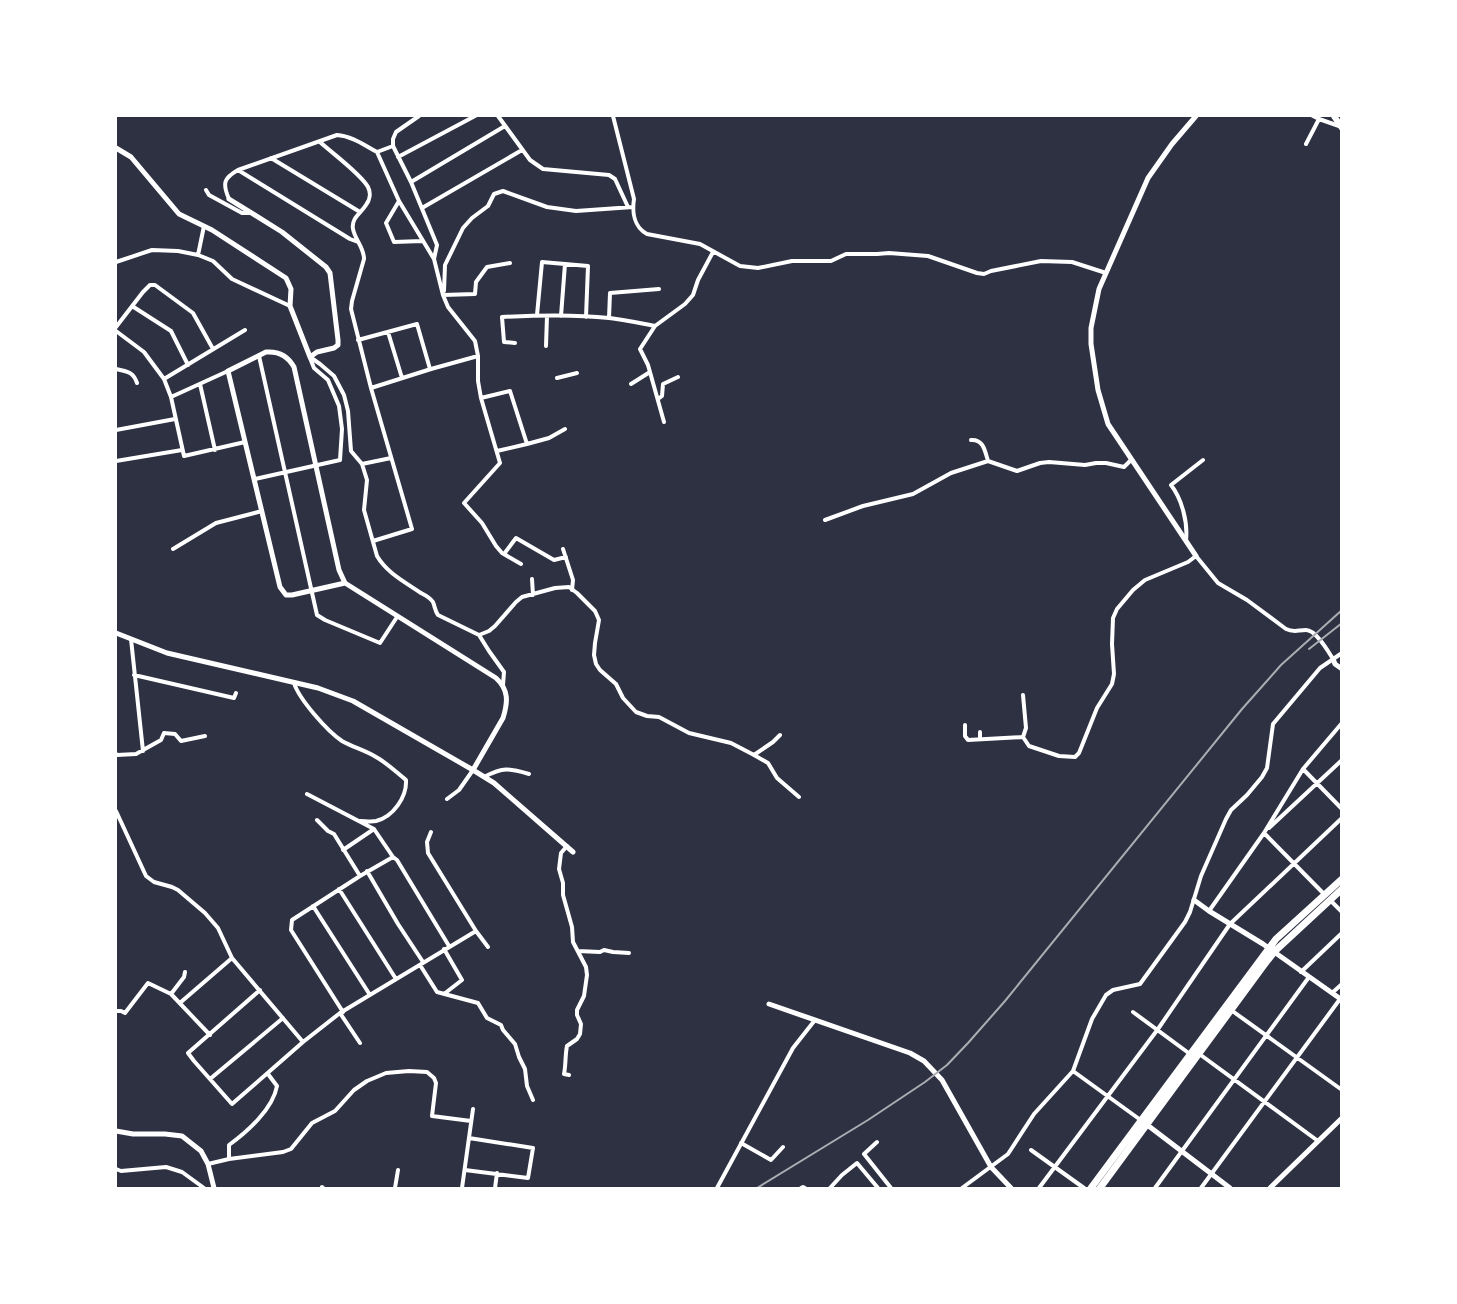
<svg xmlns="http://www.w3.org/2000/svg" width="1457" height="1304" font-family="Commissioner,sans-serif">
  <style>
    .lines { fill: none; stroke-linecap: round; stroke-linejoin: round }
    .minor { stroke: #fff; stroke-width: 4 }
    .tertiary { stroke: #fff; stroke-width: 5 }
    .primary { stroke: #fff; stroke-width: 6 }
    .trunk { stroke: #fff; stroke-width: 7 }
    .rail { stroke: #abadb3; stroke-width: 2 }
  </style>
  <rect width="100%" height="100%" fill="#2d3142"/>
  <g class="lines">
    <path class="minor" d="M419,116L396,132L393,139V146L411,182L437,245L434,259L443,295L448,307L475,341L478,356V381L481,398L500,463L464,503L482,523L496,546L502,553L521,564
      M498,116L530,160L543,169L609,175L615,179L628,207
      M613,116L634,199C632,212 634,227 647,234L700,244L740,266L758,268L792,261H831L846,254H877L889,253L928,256L977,273L984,274L991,271L1041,261L1072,262L1106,273
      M1313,116L1319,119L1339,126
      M320,142C332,153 361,174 368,187C371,193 370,200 366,205C361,213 351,218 353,229C355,240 364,247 364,259L352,301L351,309L371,388L412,529L373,541
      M1306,144L1319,119
      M377,152L399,201L434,259
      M398,157L475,116
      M271,158L360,212
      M238,170L350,239L358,242
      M411,182L505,126
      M206,190L209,195L242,213H249
      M229,199C222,183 224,178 238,170L337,135C352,136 364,145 377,152L393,146
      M399,201L386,223L394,242L422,241
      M422,208L522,150
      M198,255L204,226
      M116,262L152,250L178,251L198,255L213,261L232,279L290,306
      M444,291L445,265L463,228L472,218L488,206L494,194L503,191L547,207L576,211L633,207
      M443,295L475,294L476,282L487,267L510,263
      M132,306L171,331L188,365
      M537,315L542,262L588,266L586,317
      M561,316L565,264
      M609,318L610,293L659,289
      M655,326L640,349L648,365L664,422
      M116,327L143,292L150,285H155L193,313L213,349
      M116,331L144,352L164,379L171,397L184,456L245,442
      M388,332L402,378
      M358,340L417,324L430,369
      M515,343L504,342L502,317C538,315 574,314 609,318C625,320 640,323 655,326L685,304L693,295L698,280L713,252
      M546,346L547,316
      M259,356L317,615L325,620L380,643L397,617
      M310,357L320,364L334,376L344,395L348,411L351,451L362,464L367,480L364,510L377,556C387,573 405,582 421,593C425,595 431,599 433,602C435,607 435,611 438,615L479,635L489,651L504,672L503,685
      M116,369C127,372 133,371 137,383
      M557,378L577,373
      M164,379L245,330
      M200,384L215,450
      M631,384L650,372
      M371,388L431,369L478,356
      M171,397L228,371
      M481,398L510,391L527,444L497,451
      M658,399L662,396L663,384L678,377
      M116,430L175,419
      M971,440C984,439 985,452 988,461
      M527,444L549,438L565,429
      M116,461L182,450
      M362,464L391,458
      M255,479L340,460L342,429L339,406L328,380L314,368L310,358
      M825,520L863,506L913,494L951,473L988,461L1017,471L1040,463L1049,462L1085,465L1096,463H1106L1124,467L1131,460
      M1186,540C1188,523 1182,499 1171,485L1203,460
      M173,549L216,523L262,511
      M563,549L573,580L572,590
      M504,554L516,538L554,560L566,557
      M532,579L533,595
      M479,635L489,631L495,626L516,602L522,597L555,588L569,587L577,593L595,611L599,620L595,643L594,655L596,664L600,670L616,684L623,698L636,712L647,716L659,717L689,733L731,743L754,755L768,763L777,778L799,797
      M131,639L143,751
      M134,675L234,698L236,693
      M294,683C299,699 327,731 342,741C352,747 365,750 376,757C387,763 396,772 406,780C407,797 393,817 376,821C371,822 365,821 360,821
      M965,725V736L968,740L1023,737
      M980,732V739
      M1023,737L1029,746L1059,756L1075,757L1079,753L1097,708L1112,684L1114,674L1112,644L1113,618L1117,609L1133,590L1145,580L1188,562L1196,556L1218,583L1247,600L1286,629C1294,633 1298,630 1306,630C1316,630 1328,651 1333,659
      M1023,737L1026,728L1023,695
      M116,754L117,755L136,754L161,740L164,733L175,734L181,741L205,736
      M754,755L773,742L780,735
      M1303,769L1342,809
      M484,777C503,767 509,768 529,774
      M307,794L374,829L393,857L397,860L449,946
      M447,799L459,790L473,770
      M116,811L146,876L154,882L172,887L178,890L205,913L218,928L232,958L303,1042
      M317,820L328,831L334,834L360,876
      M1269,828L1342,760
      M1264,833L1324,894
      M567,846L561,853L559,869L563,883V895L572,927L573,942L586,967L587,975L584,996L577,1010V1015L581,1024L580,1034L577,1039L567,1046C565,1055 566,1065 564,1074L569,1075
      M343,850L374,829
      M367,871L398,924L423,962
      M339,889L396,979
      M1330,900L1342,912
      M313,906L370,995
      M1209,911L1264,833L1303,769L1342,723
      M476,931L488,947
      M578,951L600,952L604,950L613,952L629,953
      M420,965L437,992L478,1003L487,1018L501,1025L503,1030L515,1044L519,1057L525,1069L527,1086L533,1100
      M1301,972L1342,933
      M260,990L188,1053L194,1061L232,1104L303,1042L340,1013L476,931L428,853L427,842L431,832
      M1332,993L1342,984
      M171,994L184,977L185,972
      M444,994L462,980L444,949
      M181,1002L232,958
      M1231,1010L1342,1090
      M116,1011H121L125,1013L148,983L171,994L210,1035
      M343,1012L291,930L292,920L360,876L393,857
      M1133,1012L1190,1054
      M340,1013L360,1043
      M1198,1053L1318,1141
      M1073,1071L1142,1121
      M210,1079L283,1018
      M877,1142L864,1154L891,1188
      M741,1143L771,1160L783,1147
      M1031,1150L1084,1188
      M229,1159V1145C247,1132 273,1109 277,1086L268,1074
      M208,1164L229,1159L283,1152L291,1149L312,1123L335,1111L354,1090L367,1081L386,1073L409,1071L427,1072L434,1078L436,1083L432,1116L471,1121
      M116,1169L121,1171L166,1167L182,1172L204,1188
      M465,1170L528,1178L533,1148L469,1138
      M322,1187L323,1188
      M395,1188L398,1170
      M462,1188L473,1109
      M495,1188L497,1173
      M717,1188L793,1048L815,1020
      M801,1188L803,1187L805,1188
      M830,1188L842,1175L857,1163L878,1188
      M962,1188L1008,1154L1034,1114L1073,1071L1092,1019L1106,995L1113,990L1140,984L1185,922L1190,912L1201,876L1226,819L1231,810L1247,795L1262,777L1267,768L1273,724L1320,668L1342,653
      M1039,1188L1158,1029L1230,924L1342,818
      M1155,1188L1309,977
      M1201,1188L1340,999"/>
    <path class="tertiary" d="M1196,116L1172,144L1148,178L1099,289L1091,328V344L1098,390L1108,424L1196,556
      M116,148L131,157L179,214L212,230L286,278L291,289L290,306L310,357L317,352L334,348L338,345V340L330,273L326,267L282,232L229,199
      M345,583L292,595H286L280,587L228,371L266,352C279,351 288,356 294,367L339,570L345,583L496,678C509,690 508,702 503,718L473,770
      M116,633L167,653L318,688L353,701L473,770L494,783L573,852
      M1333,659L1335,664L1342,669
      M1194,900L1209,911L1263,944L1342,1000
      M769,1004L910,1053L924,1061L942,1080L991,1167L1011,1188
      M1146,1124L1230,1188
      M116,1131L133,1134H165L182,1136L201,1151L208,1164L214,1188
      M1270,1188L1342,1118"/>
    <path class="primary" d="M1334,116L1342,128"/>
    <path class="trunk" d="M1091,1188L1276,939L1342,879
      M1100,1188L1264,965L1274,952L1342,889"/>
    <path class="rail" d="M1309,649L1342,623
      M757,1188L868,1120L925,1082L947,1065L968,1043L1005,1001L1242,709L1281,665L1342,610"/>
  </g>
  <rect width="1457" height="1304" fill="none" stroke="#ffffff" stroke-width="234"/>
</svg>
